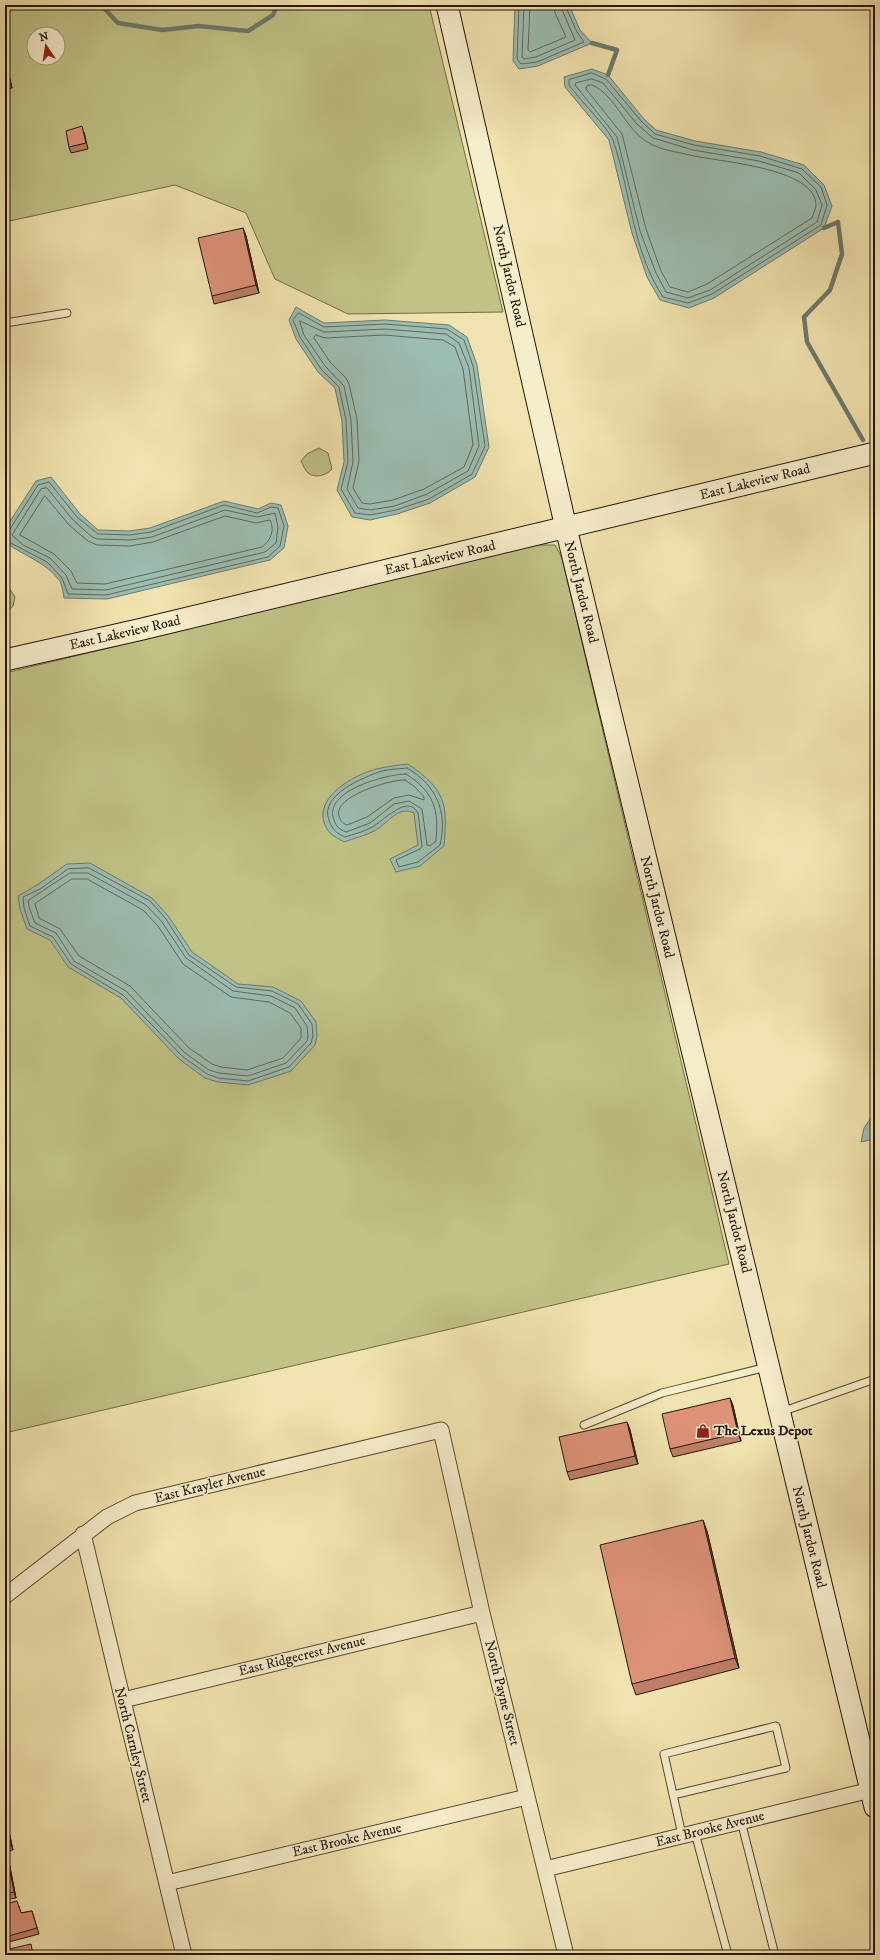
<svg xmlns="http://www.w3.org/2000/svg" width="880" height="1960" font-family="'IM FELL DW Pica',serif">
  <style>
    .green { fill: #c0c286; stroke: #726c44; fill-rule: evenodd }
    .water { fill: #9cbdb2; stroke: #6c7a6c }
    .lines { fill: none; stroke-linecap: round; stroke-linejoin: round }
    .shore { stroke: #60695a; stroke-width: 1 }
    .stream { stroke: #6c7a6c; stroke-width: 4.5 }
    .lane-casing { stroke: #58482d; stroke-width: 9 }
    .street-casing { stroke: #58482d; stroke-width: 17 }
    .secondary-casing { stroke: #251502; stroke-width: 23 }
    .lane { stroke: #f6edcb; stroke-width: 7 }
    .street { stroke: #f6edcb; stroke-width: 15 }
    .secondary { stroke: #f6edcb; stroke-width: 21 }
    .wall { fill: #be7e67; stroke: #251502 }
    .shaded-wall { fill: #9b6654; stroke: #251502 }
    .building { fill: #dd9278; stroke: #251502 }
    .labels { text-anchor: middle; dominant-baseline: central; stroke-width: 3; stroke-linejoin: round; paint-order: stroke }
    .street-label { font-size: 14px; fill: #251502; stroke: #f6edcb }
    .poi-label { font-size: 14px; font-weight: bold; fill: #251502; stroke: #f6edcb; text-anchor: start }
  </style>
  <rect width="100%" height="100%" fill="#f1e3af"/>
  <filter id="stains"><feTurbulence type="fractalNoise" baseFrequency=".005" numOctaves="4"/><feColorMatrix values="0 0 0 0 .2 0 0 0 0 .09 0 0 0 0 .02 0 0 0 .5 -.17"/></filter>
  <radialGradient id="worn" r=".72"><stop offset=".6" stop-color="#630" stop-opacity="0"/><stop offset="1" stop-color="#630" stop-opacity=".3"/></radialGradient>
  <path class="green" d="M5,5H429L503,312L348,314L275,279L246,213L175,185L5,222ZM34,34H58V58H34Z
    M319,448L328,453L332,469C327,475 315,479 308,473C305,470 303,465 301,461L307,454Z
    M535,545H555L562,558L729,1264L5,1433V673Z
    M5,582L15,597L13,606L5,613Z"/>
  <path class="water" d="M515,5H569L580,30L592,43L538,66L519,69L513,61Z
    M592,69L608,75L644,119L656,130L695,141L761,152L804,165L824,185L832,206L824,228L714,298L689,308L660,300L647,277L632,233L609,140L565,87L564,77Z
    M296,307L324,323L385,320L449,325L467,337L477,365L489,447L475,477L430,503L397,514L370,520L352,517L337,490L344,462L342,421L335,388L318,372L296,339L289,320Z
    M51,477L80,514L98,530L129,531L150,528L224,501L258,509L271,503L281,505L288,526L284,548L270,560L107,599L64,598C63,592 62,584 59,580C46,562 22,555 5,542V529L36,481Z
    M408,764C445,789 448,803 444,846L420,866L396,872L390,859L418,845L414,813C397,805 388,824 374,831C365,836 354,838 344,842C340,839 332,836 329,832C311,807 337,786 358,776C373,768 391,766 408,764Z
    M90,863L152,898L169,917L192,952L238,984L273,987L301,1001L316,1022L317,1036L315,1045L291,1071L248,1085L218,1082L205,1078L179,1059L121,998L68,967L50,940L27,929L20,909L18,896L37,885L67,864Z
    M875,1112V1139L861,1142L864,1128Z"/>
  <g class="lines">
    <path class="shore" d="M519,5L517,59L521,64L537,62L584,42L577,32L565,5
      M524,5L522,57L524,59L536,57L575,40L560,5
      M530,5L528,50L530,52L566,37L555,13L554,5
      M592,73L606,79L641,121L655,134L694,145L760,156L802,169L821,187L827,205L821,225L712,294L688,303L663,297C632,250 631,192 613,140C608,128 578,98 569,85V80Z
      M592,79L603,83L637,124L653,138L693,150L759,161L799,173L816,190L822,205L817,222L710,290L688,298L666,292L656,273L640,231L617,137L575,85L576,83Z
      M592,85C617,96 625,130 649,143C661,150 677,152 690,155C717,162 817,167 816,206C815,210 813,215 812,218L707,284L688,292L670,287L661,271L646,229L622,134L586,89L587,86Z
      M299,313L324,327L385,324L447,329L464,340L473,366L485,446L472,474L429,499L396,510L370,515L355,513L341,489L348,462L346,420L339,387L321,369L300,337L293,320Z
      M300,321L324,332L385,329L446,334L459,343L469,368L479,446L468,471L427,494L395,506L370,510L358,508L347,489L353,462L351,420L344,386L325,366L304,335Z
      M316,335L325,338L384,335L443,340L455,347L463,369L473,445L464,467L424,489L393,500L370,504L362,503L353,488L359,461L357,419L349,384L346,378L330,362L314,338Z
      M47,488L73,520L92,537L97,539L130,540L152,537L225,510L257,517L275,513L278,527L276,543L265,552L106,590L72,589L66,575L50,558L23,545L12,535L41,489Z
      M45,496L69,525L88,541L97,545L130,546L153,542L225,516L256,523L270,520C275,530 271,540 262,547L105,584L77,583L71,571L54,554L20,535Z
      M5,531L10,529L38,485L49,482L77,517L98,534L130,535L151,532L224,505L257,513L271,507L278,508L284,526L280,546L268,557L106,595L68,594L62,578L47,562L5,540
      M407,768C436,785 448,811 440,845L418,862L399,867L396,860L420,849L422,846L418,813C407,793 383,822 372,827C364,832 354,834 345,837C336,833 332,829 329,820C319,795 364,777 382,771C390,769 399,769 407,768Z
      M406,774C434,792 439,809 436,841L430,846L427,845L422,809L409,801L394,804L370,823L346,832C340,830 336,826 334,820C322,791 387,774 406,774Z
      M405,780L415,787L424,797V800L409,795L394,798L367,817L347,825C342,823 341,821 339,816C332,797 391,779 405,780Z
      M89,868L150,901L166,919L189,955L236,987L272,991L298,1004L312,1024L313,1036L311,1043L289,1067L248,1081L218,1078L207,1074L182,1056L123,995L71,964L53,937L30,926L24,908L23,897L40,889L68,869Z
      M70,873H88L146,905L162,922L186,958L233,991L271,996L295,1008L307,1026L308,1036L307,1041L286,1063L248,1076L219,1073L209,1070L185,1053L126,991L74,961L56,933L35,923L29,907L28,901Z
      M72,879H87L143,910L158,926L183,964L231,997L269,1002L290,1013L301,1028V1038L283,1058L247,1070L221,1067L212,1064L189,1048L130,986L79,956L60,929L39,918L35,904Z"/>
    <path class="stream" d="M101,5L118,23L162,30L199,26L248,31L273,15L277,5
      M592,43L617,50L608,75
      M824,228L838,222L842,254L830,290L804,317L807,342L863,440"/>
    <defs>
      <path id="lane" d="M5,323L67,313
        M781,1412L875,1379
        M584,1425L662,1393L767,1367
        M673,1795L786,1768L776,1726L664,1754L682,1835
        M741,1821L775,1955
        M695,1833L728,1955"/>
      <path id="street" d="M83,1534L184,1955
        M5,1596L107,1517L135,1503L441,1430L482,1613L566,1955
        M123,1700L482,1613
        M545,1869L875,1789
        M167,1883L527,1797"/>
      <path id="secondary" d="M447,5L566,528L875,1807
        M5,660L138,630L875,453"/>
    </defs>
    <use href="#lane" class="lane-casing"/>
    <use href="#street" class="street-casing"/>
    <use href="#secondary" class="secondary-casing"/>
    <use href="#lane" class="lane"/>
    <use href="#street" class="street"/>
    <use href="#secondary" class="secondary"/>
  </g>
  <path class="wall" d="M5,59L12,88L5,89Z
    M84,132L88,149L71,153L69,147Z
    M243,228L246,236L259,293L214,304L212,296Z
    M730,1398L733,1406L741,1441L673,1457L670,1449Z
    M627,1422L630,1430L638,1464L570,1480L567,1472Z
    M707,1531L739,1668L636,1695L632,1684Z
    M5,1814L13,1850L5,1852Z
    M5,1857L9,1862L16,1898L5,1900Z
    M19,1906L21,1913L32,1911L39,1934L5,1943V1921H6Z"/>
  <path class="shaded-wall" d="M5,59L6,62L12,88L10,83Z
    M243,228L246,236L259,293L256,285Z
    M730,1398L733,1406L741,1441L738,1433Z
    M627,1422L630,1430L638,1464L635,1456Z
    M703,1520L707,1531L739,1668L735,1658Z
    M5,1814L6,1817L13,1850L11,1845Z
    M7,1856L9,1862L16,1898L14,1892Z"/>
  <path class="building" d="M5,61L10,83L5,84Z
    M82,126L86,143L69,147L66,131Z
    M243,228L256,285L212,296L198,238Z
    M730,1398L738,1433L670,1449L662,1414Z
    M627,1422L635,1456L567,1472L559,1437Z
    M703,1520L735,1658L632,1684L600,1545Z
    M5,1816L11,1845L5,1846Z
    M7,1856L14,1892L5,1894V1857Z
    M17,1901L21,1913L32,1911L37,1928L5,1937V1921H6L5,1916V1904Z
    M31,1944L33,1955H5V1950Z"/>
  <defs>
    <symbol id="shop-bare" viewBox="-9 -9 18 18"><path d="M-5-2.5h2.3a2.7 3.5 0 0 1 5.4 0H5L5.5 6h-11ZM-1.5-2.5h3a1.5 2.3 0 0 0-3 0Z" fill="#8f2418" stroke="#f6edcb" stroke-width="2.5" paint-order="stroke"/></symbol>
  </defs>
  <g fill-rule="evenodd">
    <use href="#shop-bare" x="693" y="1421" width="20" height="20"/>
  </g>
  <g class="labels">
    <g class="street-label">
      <text transform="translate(509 276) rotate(77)">North Jardot Road</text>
      <text transform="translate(755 482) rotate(-14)">East Lakeview Road</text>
      <text transform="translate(440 558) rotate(-13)">East Lakeview Road</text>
      <text transform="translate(581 592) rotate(76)">North Jardot Road</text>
      <text transform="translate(125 633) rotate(-13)">East Lakeview Road</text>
      <text transform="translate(657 907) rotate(76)">North Jardot Road</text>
      <text transform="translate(734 1222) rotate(76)">North Jardot Road</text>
      <text transform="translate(210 1485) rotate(-14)">East Krayler Avenue</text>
      <text transform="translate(809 1537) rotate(76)">North Jardot Road</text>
      <text transform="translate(302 1656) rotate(-14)">East Ridgecrest Avenue</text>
      <text transform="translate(502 1693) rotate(76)">North Payne Street</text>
      <text transform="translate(133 1745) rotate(76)">North Carnley Street</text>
      <text transform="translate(710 1829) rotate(-14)">East Brooke Avenue</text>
      <text transform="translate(347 1840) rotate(-13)">East Brooke Avenue</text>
    </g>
    <g class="poi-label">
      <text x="714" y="1431">The Lexus Depot</text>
    </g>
  </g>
  <rect width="880" height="1960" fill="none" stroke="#f1e3af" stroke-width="20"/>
  <rect x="6" y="6" width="868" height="1948" fill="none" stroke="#251502" stroke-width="2"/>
  <rect x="10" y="10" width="860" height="1940" fill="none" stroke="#251502"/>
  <g transform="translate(46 46) rotate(347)"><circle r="19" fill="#f6edcb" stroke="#a2977b"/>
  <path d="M0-3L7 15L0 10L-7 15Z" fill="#8f2418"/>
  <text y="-6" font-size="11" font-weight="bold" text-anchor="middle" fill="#251502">N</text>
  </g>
  <rect width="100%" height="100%" filter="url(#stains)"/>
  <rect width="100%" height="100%" fill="url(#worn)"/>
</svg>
